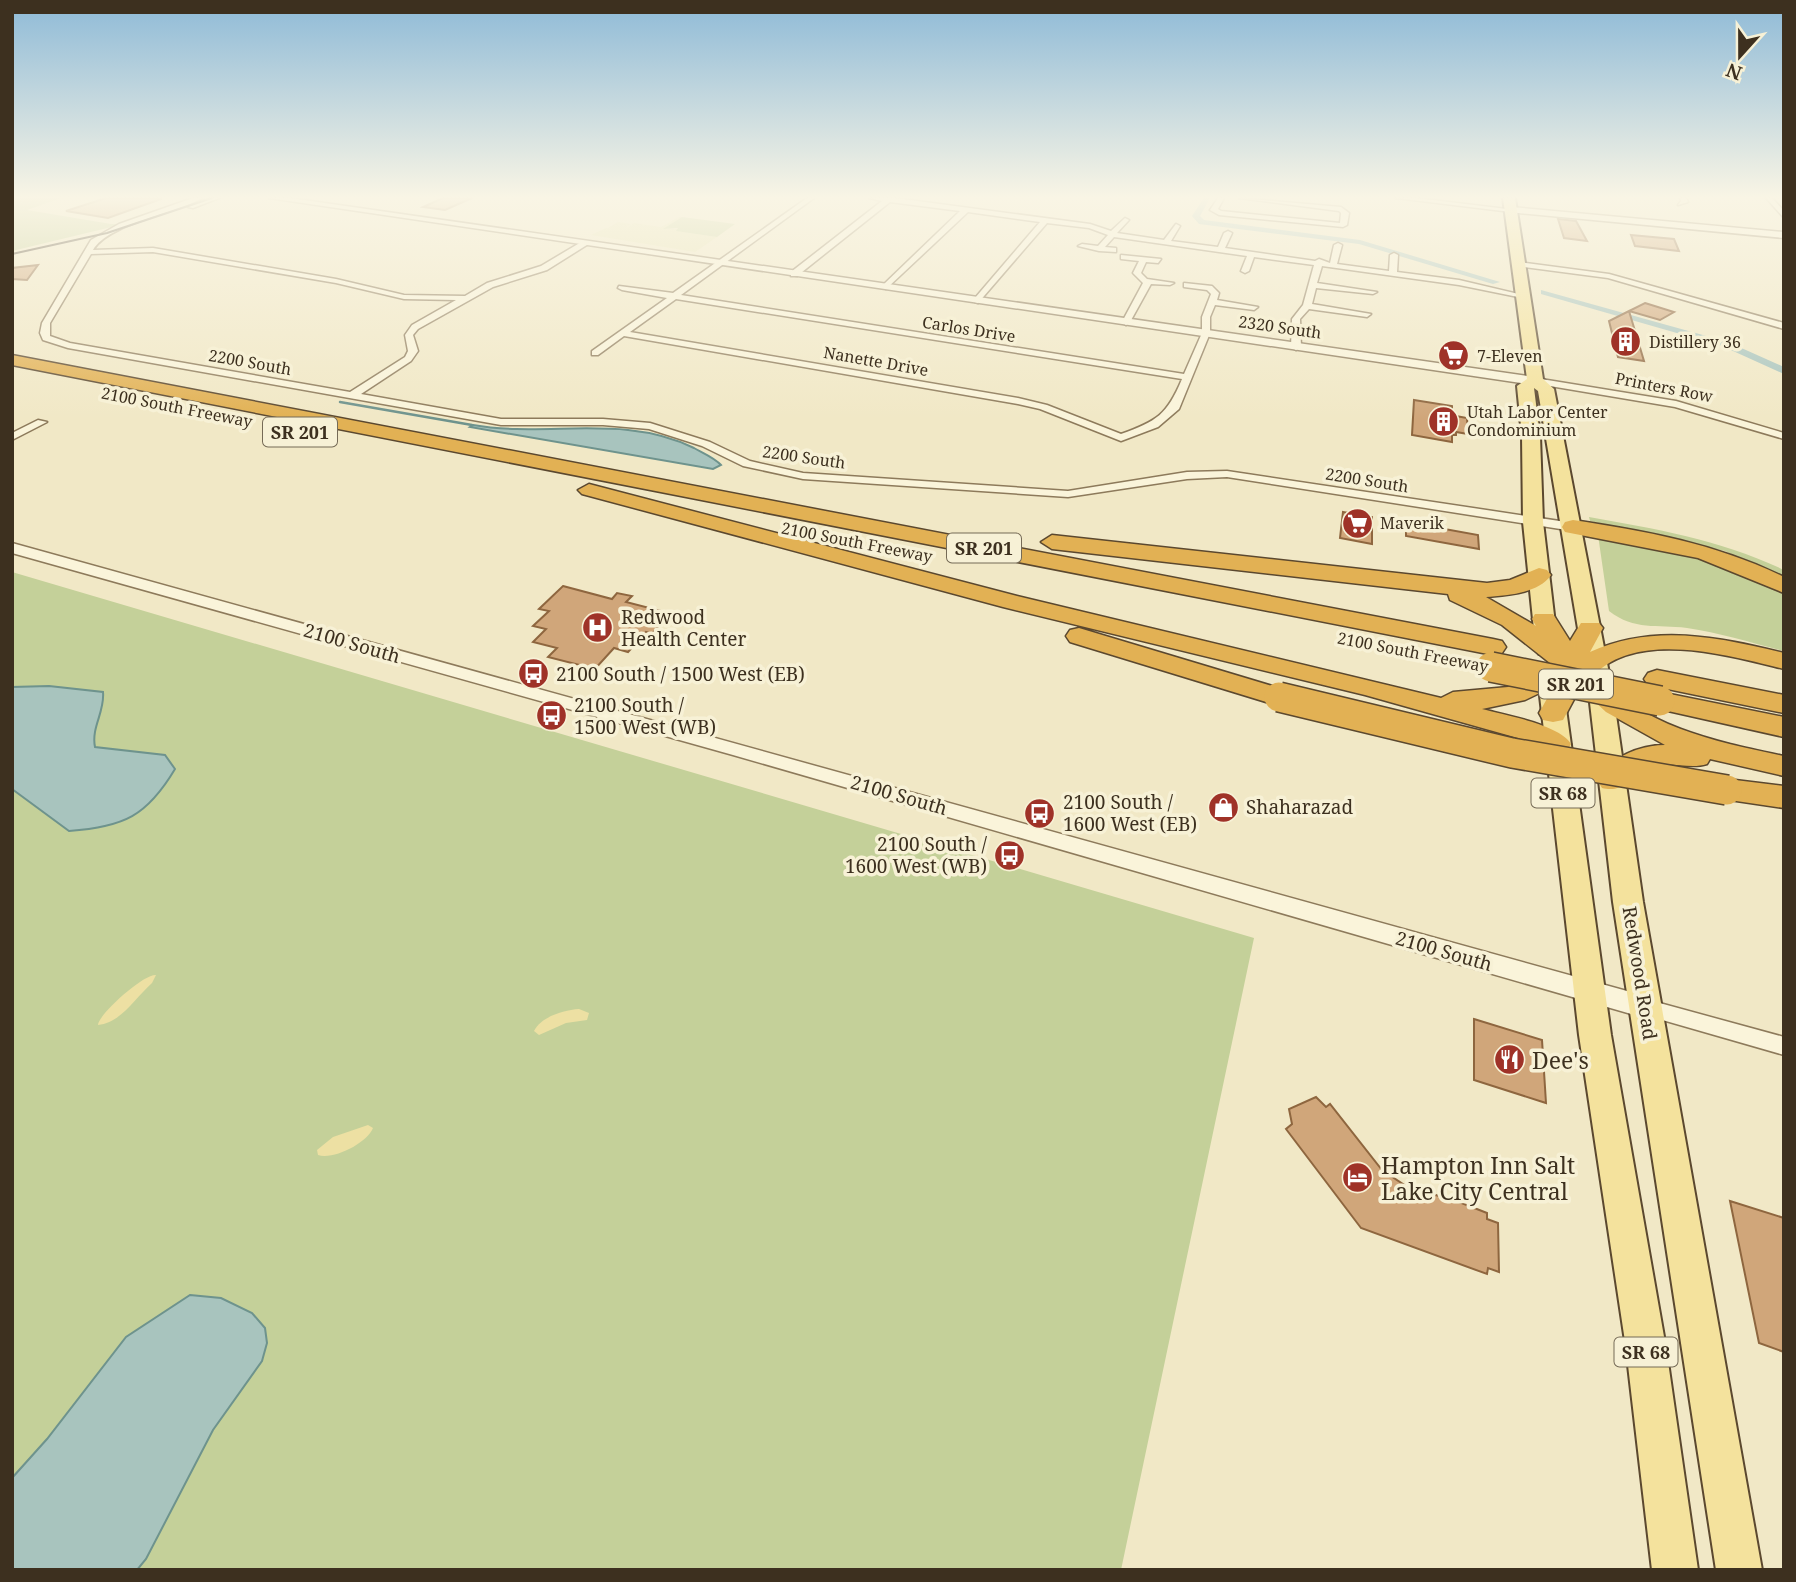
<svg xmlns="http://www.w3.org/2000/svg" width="1796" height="1582" font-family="'Noto Serif',serif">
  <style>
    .farmland { fill: #e7e3b3 }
    .green { fill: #c4d099 }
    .sand { fill: #ede0a3 }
    .water { fill: #a8c4be; stroke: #6e938d; stroke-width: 2 }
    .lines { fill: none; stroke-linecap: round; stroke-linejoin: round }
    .stream { stroke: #6e938d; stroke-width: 2.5 }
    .canal { fill: #a8c4be; fill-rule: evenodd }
    .building { fill: #d0a67a; stroke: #8e663f; stroke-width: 2 }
    .minor-casing { stroke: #8d7a5b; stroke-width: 3 }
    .tertiary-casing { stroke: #8d7a5b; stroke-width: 3 }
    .primary-casing { stroke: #5b482f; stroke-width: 4 }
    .motorway-casing { stroke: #5b482f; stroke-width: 3 }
    .minor { fill: #faf4da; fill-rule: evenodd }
    .tertiary { fill: #faf4da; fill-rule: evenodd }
    .primary { fill: #f4e29d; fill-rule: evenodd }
    .motorway { fill: #e2b154; fill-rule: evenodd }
    .tram { stroke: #3d301f; stroke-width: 2 }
    .motorway-bridge-casing { stroke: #5b482f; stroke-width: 32; stroke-linecap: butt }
    .motorway-bridge { stroke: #e2b154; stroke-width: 29 }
    .labels { text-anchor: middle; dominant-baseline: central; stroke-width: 7; stroke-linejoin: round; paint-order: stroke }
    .far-street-label { font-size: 16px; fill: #3d301f; stroke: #f7f1d6 }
    .far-poi-label { font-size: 16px; fill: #3d301f; stroke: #f7f1d6; text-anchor: start }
    .shield { fill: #f7f1d6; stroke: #756a56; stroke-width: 2 }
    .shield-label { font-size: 18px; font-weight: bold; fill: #3d301f }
    .poi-label { font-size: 19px; fill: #3d301f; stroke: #f7f1d6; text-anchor: start }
    .street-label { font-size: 19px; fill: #3d301f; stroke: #f7f1d6 }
    .near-poi-label { font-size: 23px; fill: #3d301f; stroke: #f7f1d6; text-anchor: start }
  </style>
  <rect width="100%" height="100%" fill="#f1e8c6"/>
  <path class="farmland" d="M679,217H682L664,229H680L677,231L717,237L695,252L591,235L606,228L620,230L608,228L618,222L631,224L623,230L634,223L661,227Z"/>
  <path class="green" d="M16,198H61L27,210L111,224H124L12,251V203Z
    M682,217L735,224L717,237L676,231L678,228L663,229Z
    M1589,517C1657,529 1721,540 1784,570V580L1725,551L1590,521Z
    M1598,535L1675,548L1784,590V651C1752,643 1720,633 1687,628C1656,624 1635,631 1609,611Z
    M12,572L1254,938L1121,1570H12Z"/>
  <path class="sand" d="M156,975L152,983C135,998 121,1023 98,1025C98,1015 143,974 156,975Z
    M579,1009L589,1013L587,1020L566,1023L539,1035L534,1031C541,1017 563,1010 579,1009Z
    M368,1125L373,1128C367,1143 334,1160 318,1155L317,1150L333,1137Z"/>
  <path class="water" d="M473,425C547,438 624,413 694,448C703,453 715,458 721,465L713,469L470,427Z
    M49,686L103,692C105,712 91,727 95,747L165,755L175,769C147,816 124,827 69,831L12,789V687Z
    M190,1295L221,1298L252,1313L265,1328L267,1343L262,1361L213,1430L146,1559L137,1570H12V1478L47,1439L126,1337Z"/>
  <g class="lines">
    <path class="stream" d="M340,402L472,425"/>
    <path class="canal" d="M1204,198H1210L1200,216L1204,220L1360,240L1500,282L1493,284L1359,244L1199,224L1192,216Z
      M1541,290L1728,342L1784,367V374L1722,346L1541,294Z"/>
  </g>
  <path class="building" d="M106,198H161V199L108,218L66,211Z
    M443,198H472L445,210L423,207Z
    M1558,219L1576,221L1587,241L1564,238Z
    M1631,235L1674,239L1679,251L1635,246Z
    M38,265L27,280L12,279V268Z
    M1645,303L1674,312L1660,320L1629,311Z
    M1629,311L1644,361L1618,357L1609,321Z
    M1414,400L1452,406V413L1456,416L1467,418L1468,434L1456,432V435H1452V442L1412,435Z
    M1343,512L1372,517V544L1340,538Z
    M1406,522L1478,535L1479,549L1406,536Z
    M563,586L612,599L617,593L632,596L626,602L669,613L652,634L646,632L628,652L614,648L595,669L548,657L557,648L533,642L546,629L533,626L549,611L539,609Z
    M1474,1019L1542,1040L1546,1103L1474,1080Z
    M1316,1097L1326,1107L1330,1104L1382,1170L1406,1186L1459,1202L1487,1213V1219L1498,1223L1499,1272L1488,1268L1487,1274L1361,1228L1286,1129L1292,1124L1289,1109Z
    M1730,1201L1784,1218V1352L1759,1343Z"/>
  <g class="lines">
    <defs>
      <path id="minor" d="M193,198H202C176,214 109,223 93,250L153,248L336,279L404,295L465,296L487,283L541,266L583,241L590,243L547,270L493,287L418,329L413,335L418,351L411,361L361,394L501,419H603L650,423L710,442L750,461L803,473L1068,491L1187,472L1227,471L1573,523L1579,527L1573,531L1227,477L1187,479L1068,497L803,479L743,466L702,446L649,429L603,425H501L68,348L43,340L40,333L42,323L91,240L119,224ZM153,252L336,283L404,299L456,300L412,325L405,335L408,351L405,357L350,392L70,343L50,336V323L91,254Z
        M210,198H219L193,208L188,207Z
        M807,198H814L681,295L1184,374L1202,333V317L1211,294L1207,290L1184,287V283L1212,286L1219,293L1217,300L1258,307L1254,310L1215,305L1210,317V333L1179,409L1158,427L1121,441L1040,409L1018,404L624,336L598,355H592V351L667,298L622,290L618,288L619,286L673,293ZM676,299L1182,379C1167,415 1157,421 1121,434L1047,405L1018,398L630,332Z
        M869,198H895L1090,224L1111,231L1125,218L1129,220L1117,233L1164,240L1176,224L1180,226L1171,241L1218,247L1224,233L1228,231L1232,233L1225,248L1315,261L1319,259L1330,263L1334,245L1338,243L1342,245L1337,264L1389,271L1390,255L1394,253L1398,255L1397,272L1459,280L1527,296L1523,298L1459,285L1322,266L1317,283L1377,292L1373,294L1316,288L1312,304L1371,314L1367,317L1309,309L1300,319L1301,347L1296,350L1291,347L1292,319L1303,305L1314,265L1254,257L1249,271L1245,273L1241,271L1247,256L1114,237L1105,247L1116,248V252L1099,251L1078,246L1082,244L1098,246L1108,235L1089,228L1047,223L978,303L975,302V298L1040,222L968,212L886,289L882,287L883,285L960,211L890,202L797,276H791V272L882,201Z
        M1218,198H1224L1218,209L1221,211L1340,223L1341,213L1339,211L1239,198L1341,207L1349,213L1347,225L1343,227L1219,215L1210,210Z
        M1396,198H1416L1515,210L1511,212Z
        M1680,198H1686L1688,202L1678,205L1681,201Z
        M1766,198H1772L1784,211V218Z
        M1121,255L1161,259L1158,263L1146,262L1141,273L1147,279L1174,283L1170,285L1151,284L1130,322L1126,325L1122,322L1143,283L1133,273L1139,261L1121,259Z
        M1519,262L1609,274L1784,323V329L1608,278L1516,266Z
        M1535,378L1676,401L1784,433V439L1675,407L1532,383L1530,381Z
        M38,420L47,422L12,440V433Z
        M1645,999L1784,1037V1055L1638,1013L1636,1007L1638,1001Z"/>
      <path id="tertiary" d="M269,198H290L1535,377L1541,381L1535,385Z
        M1511,207L1784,232V238L1508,212Z
        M12,543L1645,996L1654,999L1658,1007L1654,1015L1645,1018L733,755L12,553Z"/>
      <path id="primary" d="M1503,198H1515L1543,379L1554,389L1613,694L1643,902L1762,1570H1716L1613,902L1589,694L1538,391L1534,388L1540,436L1543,522L1558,649L1555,654H1539L1536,649L1523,522L1522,436L1517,386L1527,379Z
        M1551,679L1559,681L1563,687L1611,1035L1666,1348L1698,1570H1652L1626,1348L1579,1035L1539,687L1543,681Z"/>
      <path id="motorway" d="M12,355L1493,639L1502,641L1506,647L1502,653L1493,655L12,365Z
        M589,484L1017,596L1441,698L1453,692L1508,687L1550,663L1502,625L1450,600L1448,594L1052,549L1041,542L1052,535L1487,583L1510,580L1539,568L1547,570L1551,575C1538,594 1507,595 1486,597L1536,626L1532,619L1535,614H1553L1570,641L1581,623H1599L1603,628L1590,652C1654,623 1718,637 1784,653V669C1731,656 1641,630 1596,673C1642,727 1717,742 1784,756V776L1710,759L1707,764C1689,770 1669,760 1651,767C1631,774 1625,794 1602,788L1597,780C1610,757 1640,745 1665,745L1606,712L1580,688L1563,720L1553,722L1543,720L1539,713L1554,686L1525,700L1482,709C1505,715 1560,725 1571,744L1567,751L1557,754L1518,738L1365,695L1003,607L582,494L578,490Z
        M1573,520C1646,531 1717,544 1784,577V593L1698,558L1565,532L1562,527L1565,522Z
        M1079,628L1289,691L1293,697L1289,703L1279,706L1070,642L1066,636L1070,630Z
        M1657,670L1784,695V713L1648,685L1644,679L1648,673Z
        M1660,692L1784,717V737L1650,707L1646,701L1650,695Z
        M1727,779L1784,786V808L1716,798L1712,790L1716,782Z"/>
    </defs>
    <use href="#minor" class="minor-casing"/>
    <use href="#tertiary" class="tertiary-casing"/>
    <use href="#primary" class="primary-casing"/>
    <use href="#motorway" class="motorway-casing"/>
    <use href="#minor" class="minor"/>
    <use href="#tertiary" class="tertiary"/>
    <use href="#primary" class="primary"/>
    <use href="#motorway" class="motorway"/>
    <path class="tram" d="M12,254L107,233L212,198"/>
    <defs>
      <path id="motorway-bridge" d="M1491,667L1660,701
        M1279,697L1512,753L1727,790"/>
    </defs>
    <use href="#motorway-bridge" class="motorway-bridge-casing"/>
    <use href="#motorway-bridge" class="motorway-bridge"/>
  </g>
  <linearGradient id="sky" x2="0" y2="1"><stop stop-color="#8ebad7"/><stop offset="0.47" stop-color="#f9f5e5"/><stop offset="1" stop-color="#f9f5e5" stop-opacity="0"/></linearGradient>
  <rect width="1796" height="419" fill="url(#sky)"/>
  <defs>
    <symbol id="building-disc" viewBox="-11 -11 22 22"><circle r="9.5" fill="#9f3228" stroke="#f7f1d6"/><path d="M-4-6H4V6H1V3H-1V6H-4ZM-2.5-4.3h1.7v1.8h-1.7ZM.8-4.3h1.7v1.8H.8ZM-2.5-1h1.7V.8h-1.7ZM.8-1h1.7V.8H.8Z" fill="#fff"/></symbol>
    <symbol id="supermarket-disc" viewBox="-11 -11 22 22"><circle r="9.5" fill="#9f3228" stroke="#f7f1d6"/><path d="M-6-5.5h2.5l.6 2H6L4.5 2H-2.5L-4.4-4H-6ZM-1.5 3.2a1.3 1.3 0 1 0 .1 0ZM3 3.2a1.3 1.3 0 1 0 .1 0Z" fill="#fff"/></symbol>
    <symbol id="hospital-disc" viewBox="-11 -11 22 22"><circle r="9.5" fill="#9f3228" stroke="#f7f1d6"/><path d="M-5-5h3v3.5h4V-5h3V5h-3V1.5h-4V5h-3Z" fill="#fff"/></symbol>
    <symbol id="bus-disc" viewBox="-11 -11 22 22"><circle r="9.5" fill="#9f3228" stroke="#f7f1d6"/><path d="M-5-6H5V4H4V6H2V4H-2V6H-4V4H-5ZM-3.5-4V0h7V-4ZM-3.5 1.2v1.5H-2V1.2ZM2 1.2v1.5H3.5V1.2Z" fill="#fff"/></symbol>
    <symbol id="shop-disc" viewBox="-11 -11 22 22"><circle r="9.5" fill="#9f3228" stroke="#f7f1d6"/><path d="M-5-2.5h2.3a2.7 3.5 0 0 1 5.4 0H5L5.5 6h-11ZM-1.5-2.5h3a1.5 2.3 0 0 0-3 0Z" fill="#fff"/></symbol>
    <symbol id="restaurant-disc" viewBox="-11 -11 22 22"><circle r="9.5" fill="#9f3228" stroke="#f7f1d6"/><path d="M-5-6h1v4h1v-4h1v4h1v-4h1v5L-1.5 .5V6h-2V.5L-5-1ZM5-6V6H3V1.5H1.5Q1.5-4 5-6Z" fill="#fff"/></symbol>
    <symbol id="hotel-disc" viewBox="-11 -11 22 22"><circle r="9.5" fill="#9f3228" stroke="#f7f1d6"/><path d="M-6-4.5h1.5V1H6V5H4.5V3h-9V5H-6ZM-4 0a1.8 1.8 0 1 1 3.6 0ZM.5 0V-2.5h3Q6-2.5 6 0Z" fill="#fff"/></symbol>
  </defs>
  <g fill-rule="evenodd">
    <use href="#building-disc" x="1608" y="324" width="35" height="35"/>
    <use href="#supermarket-disc" x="1436" y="338" width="35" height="35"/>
    <use href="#building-disc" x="1426" y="404" width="35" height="35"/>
    <use href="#supermarket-disc" x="1340" y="506" width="35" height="35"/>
    <use href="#hospital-disc" x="580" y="610" width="35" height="35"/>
    <use href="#bus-disc" x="516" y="656" width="35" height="35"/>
    <use href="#bus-disc" x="534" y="698" width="35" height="35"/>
    <use href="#shop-disc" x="1206" y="790" width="35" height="35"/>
    <use href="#bus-disc" x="1022" y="796" width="35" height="35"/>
    <use href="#bus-disc" x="992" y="838" width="35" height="35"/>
    <use href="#restaurant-disc" x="1492" y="1042" width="35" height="35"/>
    <use href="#hotel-disc" x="1340" y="1160" width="35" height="35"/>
  </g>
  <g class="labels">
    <g class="far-street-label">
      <text transform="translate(1280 327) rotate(8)">2320 South</text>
      <text transform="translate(969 329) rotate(9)">Carlos Drive</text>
      <text transform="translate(876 361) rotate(10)">Nanette Drive</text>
      <text transform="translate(250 362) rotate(10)">2200 South</text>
      <text transform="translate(1664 387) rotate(11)">Printers Row</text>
      <text transform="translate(177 407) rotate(11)">2100 South Freeway</text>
      <text transform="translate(804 457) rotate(8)">2200 South</text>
      <text transform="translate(1367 480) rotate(9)">2200 South</text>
      <text transform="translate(857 542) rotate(11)">2100 South Freeway</text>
      <text transform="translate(1413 652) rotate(11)">2100 South Freeway</text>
    </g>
    <g class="far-poi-label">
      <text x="1649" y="342">Distillery 36</text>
      <text x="1477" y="356">7-Eleven</text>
      <text x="1467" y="412">Utah Labor Center<tspan x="1467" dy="18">Condominium</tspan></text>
      <text x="1380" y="523">Maverik</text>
    </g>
    <g class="shield">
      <rect x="263" y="417.5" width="74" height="29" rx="5"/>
      <rect x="947" y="533.5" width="74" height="29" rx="5"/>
      <rect x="1539" y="669.5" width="74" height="29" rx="5"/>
      <rect x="1531.5" y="778.5" width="63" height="29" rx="5"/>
      <rect x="1614.5" y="1337.5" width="63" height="29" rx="5"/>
    </g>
    <g class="shield-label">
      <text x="300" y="432">SR 201</text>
      <text x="984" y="548">SR 201</text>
      <text x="1576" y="684">SR 201</text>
      <text x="1563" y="793">SR 68</text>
      <text x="1646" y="1352">SR 68</text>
    </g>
    <g class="poi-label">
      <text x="621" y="617">Redwood<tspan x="621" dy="22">Health Center</tspan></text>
      <text x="556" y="674">2100 South / 1500 West (EB)</text>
      <text x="574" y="705">2100 South /<tspan x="574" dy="22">1500 West (WB)</tspan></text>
      <text x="1063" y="802">2100 South /<tspan x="1063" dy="22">1600 West (EB)</tspan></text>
      <text x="1246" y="807">Shaharazad</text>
      <text x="987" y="844" text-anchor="end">2100 South /<tspan x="987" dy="22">1600 West (WB)</tspan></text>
    </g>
    <g class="street-label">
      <text transform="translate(352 643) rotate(16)">2100 South</text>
      <text transform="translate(899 795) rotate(16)">2100 South</text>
      <text transform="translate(1444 951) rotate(16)">2100 South</text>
      <text transform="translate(1640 973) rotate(81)">Redwood Road</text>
    </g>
    <g class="near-poi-label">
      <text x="1532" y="1060">Dee's</text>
      <text x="1381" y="1165">Hampton Inn Salt<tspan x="1381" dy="26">Lake City Central</tspan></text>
    </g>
  </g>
  <rect width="1796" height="1582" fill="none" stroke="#3d301f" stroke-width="28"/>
  <g transform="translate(1740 56) rotate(201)" stroke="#f7f1d6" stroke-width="5" paint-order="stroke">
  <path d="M0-5L12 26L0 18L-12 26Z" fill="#3d301f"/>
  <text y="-10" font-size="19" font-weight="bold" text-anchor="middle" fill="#3d301f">N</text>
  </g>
</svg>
